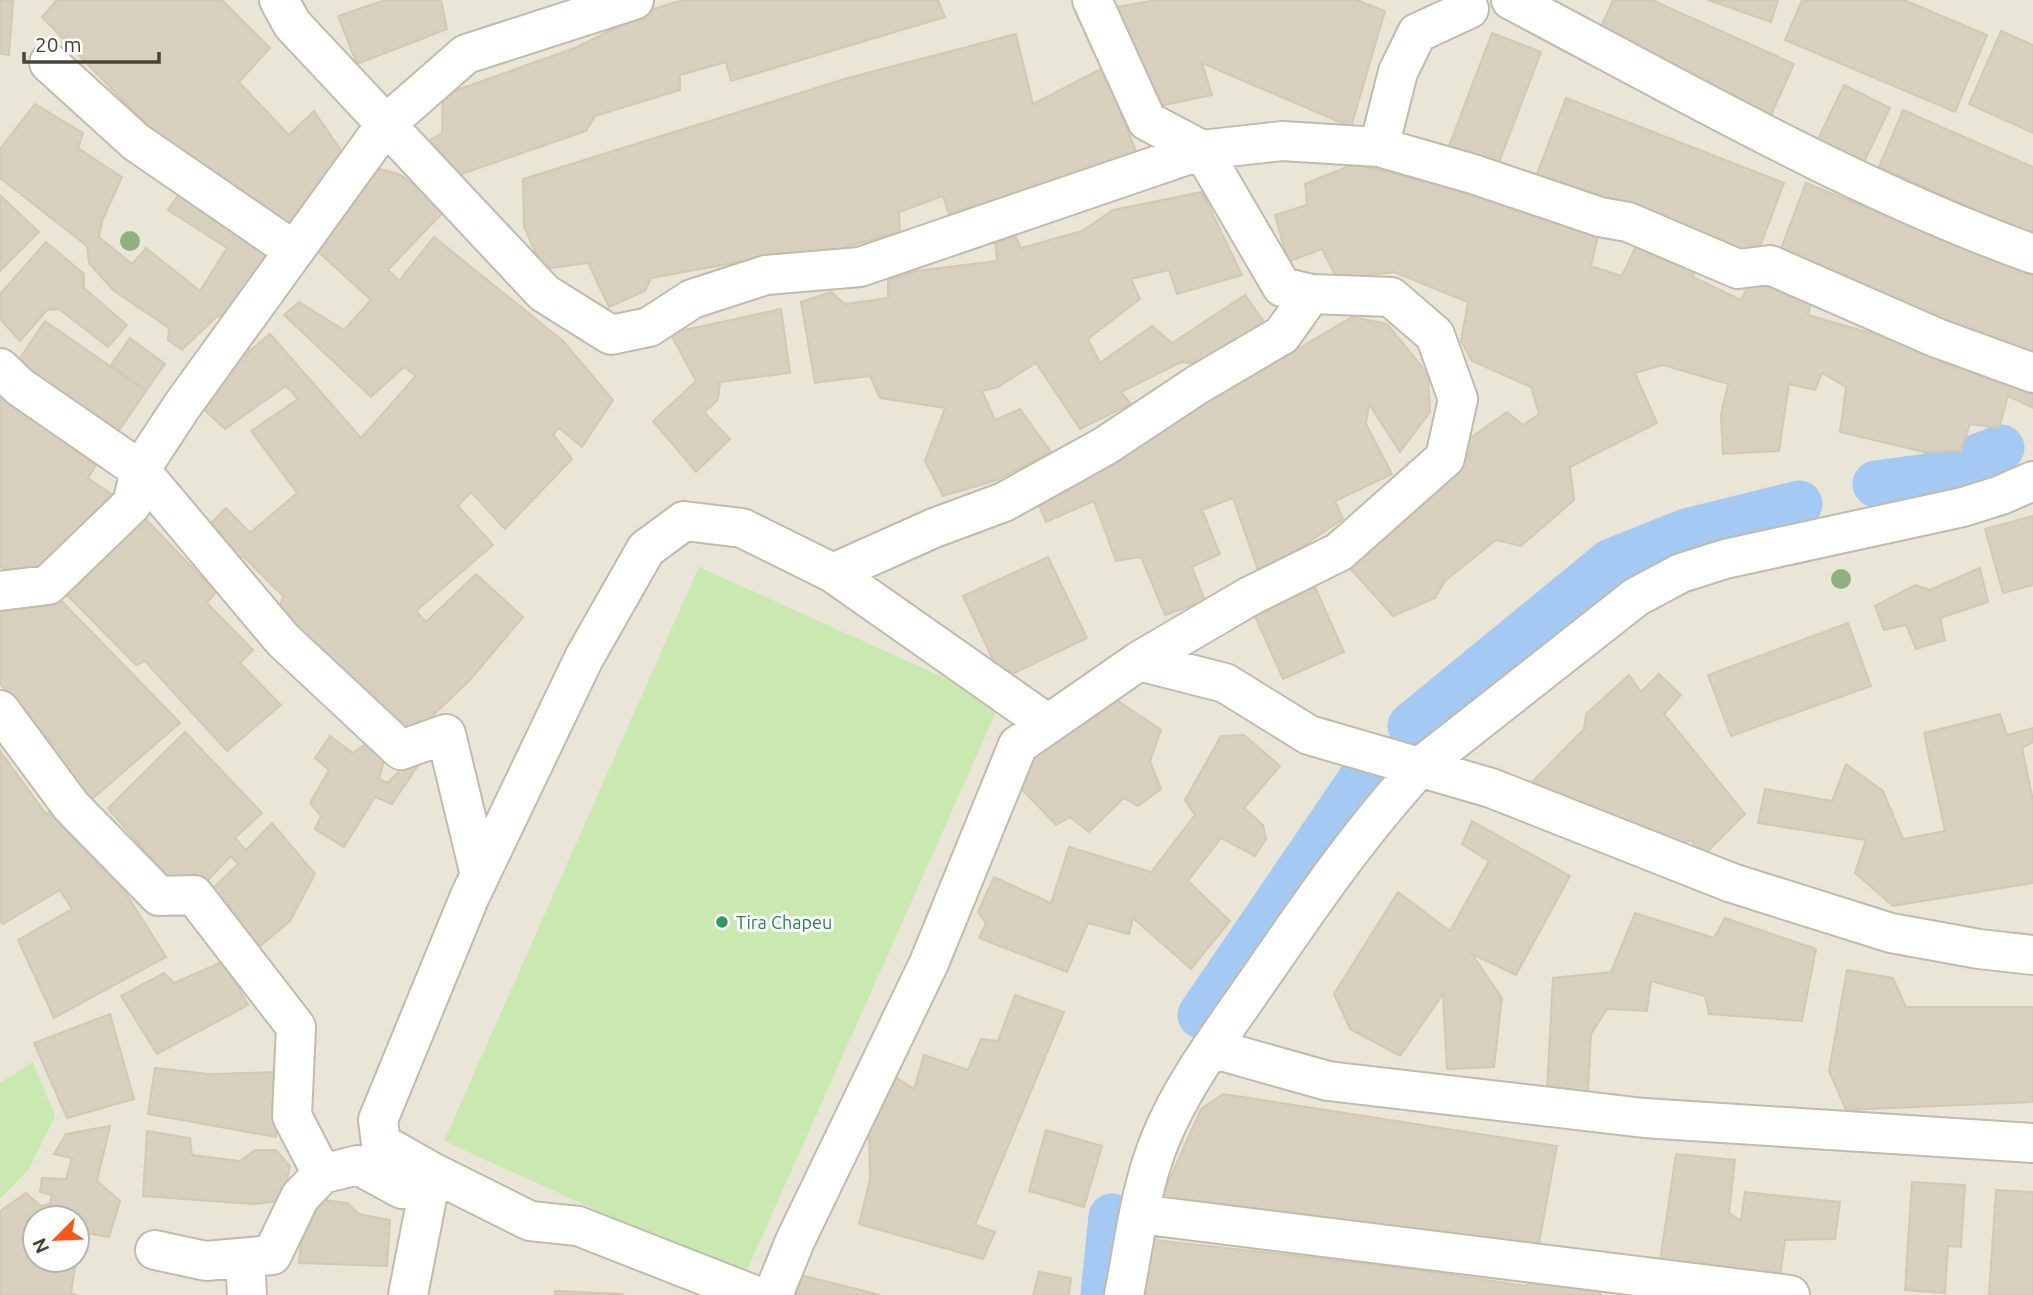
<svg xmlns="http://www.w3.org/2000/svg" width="2033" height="1295" font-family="Ubuntu,sans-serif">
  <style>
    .residential { fill: #e9e5d7; fill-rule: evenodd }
    .green { fill: #c9e9b1 }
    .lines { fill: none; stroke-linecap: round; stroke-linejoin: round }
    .canal { stroke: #a4c9f2; stroke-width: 47 }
    .building { fill: #d7d0be; stroke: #d2c9b1; stroke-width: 2 }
    .minor-casing { stroke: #c0bcab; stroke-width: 42 }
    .minor { stroke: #fff; stroke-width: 38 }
    .tree { fill: #90b17f }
    .leisure-dot { fill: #2e9e5b; stroke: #fff; stroke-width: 2.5 }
    .labels { text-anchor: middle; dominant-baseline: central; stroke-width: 6; stroke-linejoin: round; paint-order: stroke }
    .leisure-label { font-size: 18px; fill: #27864d; stroke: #fff; text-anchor: start }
  </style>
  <rect width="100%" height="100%" fill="#f5f2e9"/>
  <path class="residential" d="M0,0H2033V1295H0ZM35,1218H77V1260H35Z"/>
  <path class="green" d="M699,567L1000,703L744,1277L444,1141Z
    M33,1062L55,1116L29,1169L0,1199V1083Z"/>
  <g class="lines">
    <path class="canal" d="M1876,484L1928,477L2001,448
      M1411,726L1611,562L1686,532L1799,504
      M1201,1015L1361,780
      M1104,1295L1112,1217"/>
  </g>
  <path class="building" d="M0,0H13L9,55L0,54Z
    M57,0H222L270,48L239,82L289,135L314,111L342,152L282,232L165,144L42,17Z
    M385,0H441L447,29L357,64L338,16Z
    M683,0H938L945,17L731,81L726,62L680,75V90L595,116L586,131L453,177L421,145L442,133L443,95L577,47L654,9Z
    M1155,0H1357L1385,11L1351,127L1202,63L1212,95L1159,106L1117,7Z
    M1613,0H1652L1794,64L1771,115L1597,36Z
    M1708,0H1778L1771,22Z
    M1802,0H1904L1987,35L1955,112L1785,40Z
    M2001,31L2033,45V133L1969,104Z
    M1492,33L1541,52L1498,165L1449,146Z
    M1016,34L1033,104L1103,68L1138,156L949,214L943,196L899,212L900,232L824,253L766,257L651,278L645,291L609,307L588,263L543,269L524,227L523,179L848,78Z
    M1844,85L1890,108L1862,166L1816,143Z
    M1566,98L1784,183L1755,260L1537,174Z
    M35,104L83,133L78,148L122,177L102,221L99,237L132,264L146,248L200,291L227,248L168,210L181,191L274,252L230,315L216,317L182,350L168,340L169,328L114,291L89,263L87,246L0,178V149Z
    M1903,110L2033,167V235L1879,167Z
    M1354,164L1527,207L1598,236L1591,266L1622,276L1641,235L1697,254L1693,277L1741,300L1755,273L1812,301L1808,315L2033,380V408L2008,396L1999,428L1970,424L1961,451L1924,452L1840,432L1846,387L1822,373L1815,390L1789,384L1779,451L1723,454L1721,414L1728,384L1663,365L1635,373L1657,423L1570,467L1574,500L1521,546L1496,540L1445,581L1435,598L1393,616L1348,566L1455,472L1469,439L1507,412L1523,425L1539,414L1531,387L1472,361L1461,341L1468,302L1394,272L1337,279L1322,249L1288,262L1275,215L1307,205L1305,184Z
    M376,168L401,175L445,210L388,270L399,281L434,237L563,341L613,400L582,447L559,428L553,434L572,459L505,529L471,492L458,506L493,545L416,611L426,622L476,574L523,617L469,681L410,737L279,611L283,596L243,556L232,563L208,526L226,508L250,533L297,493L251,431L298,399L286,386L225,429L198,404L205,388L270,334L361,438L416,376L404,367L371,397L284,315L299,302L344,330L371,300L314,248Z
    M1806,183L2033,275V364L1778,256Z
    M1202,192L1242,275L1177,294L1169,270L1131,279L1140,299L1088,339L1100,363L1152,326L1172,343L1245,295L1267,326L1201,364L1181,362L1121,392L1131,404L1080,429L1036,363L998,387L982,391L995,420L1020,409L1051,452L997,480L943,496L925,461L945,408L880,398L870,376L815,383L801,302L831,292L845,304L888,298V280L916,271L997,261L995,240L1014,233L1021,248L1082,231L1113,210Z
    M0,195L39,232L0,271Z
    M46,242L84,274V288L127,325L108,347L59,309L47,310L20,341L0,319V294Z
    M781,309L790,373L720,382L718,400L704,412L730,439L696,472L653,421L696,381L670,333Z
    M1352,317L1387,324L1428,374L1430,412L1400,452L1369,404L1366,424L1392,474L1335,501L1343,519L1294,552L1258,570L1233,498L1202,510L1220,554L1192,567L1205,601L1165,615L1141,557L1116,561L1094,501L1046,522L1039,505L1096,466L1170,418L1254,375Z
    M45,321L146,391L118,432L18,361Z
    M130,338L165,364L146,391L111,365Z
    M0,395L96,465L88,478L116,497L96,526L40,565L16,574L0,567Z
    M138,511L216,592L207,603L253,650L240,663L281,705L227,751L145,661L136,665L67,595Z
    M2033,516V585L2003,593L1985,529Z
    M1048,557L1087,638L1002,679L963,596Z
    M1980,568L1988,602L1940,618L1945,640L1916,649L1906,625L1884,630L1875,606L1915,585L1930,590Z
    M1315,587L1344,652L1283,679L1254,614Z
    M54,593L180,723L91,800L51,753L54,745L0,684V605Z
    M1848,623L1871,686L1731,736L1708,675Z
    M1659,674L1681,695L1664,714L1745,814L1702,857L1691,840L1669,848L1554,801L1533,781L1584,729L1586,714L1629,675L1641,692Z
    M1111,696L1161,730L1150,761L1161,789L1138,806L1124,798L1089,832L1070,817L1056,825L1014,781L1026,750Z
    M2000,714L2007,735L2033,728V742L2022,748L2033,800V883L1893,906L1855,873L1866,840L1758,823L1765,789L1832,801L1846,764L1883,791L1903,839L1945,831L1924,733Z
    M185,732L262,813L235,838L246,850L272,823L315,874L290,921L259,947L209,892L238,864L231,856L206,882L195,873L172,883L108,808Z
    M1244,735L1280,766L1244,808L1263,825L1266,839L1255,856L1221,838L1188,881L1230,921L1191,969L1133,918L1129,934L1088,923L1067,972L979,938L986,923L978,912L994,877L1051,903L1069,847L1151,872L1195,815L1185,800L1221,736Z
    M330,736L353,753L368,742L385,757L379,779L388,783L411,758L419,764L392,804L375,797L344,847L315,829L321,816L310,803L329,770L315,758Z
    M0,751L46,814L56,809L98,849L166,957L54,1018L18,940L72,909L60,890L3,924L0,920Z
    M1472,821L1570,876L1516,975L1472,954L1502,998L1494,1067L1447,1069L1443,994L1400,1056L1350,1029L1334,994L1398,892L1450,931L1489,861L1462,844Z
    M1635,913L1714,938L1725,918L1816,949L1802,1021L1709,1014L1705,996L1651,981L1647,1011L1607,1009L1591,1034L1588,1092L1547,1088L1553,978L1611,972Z
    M224,961L248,1005L157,1054L121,996L164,973L174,983Z
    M1847,970L1893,978L1906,1007H2033V1102L1846,1110L1829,1071Z
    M1015,995L1064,1012L975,1225L995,1232L983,1259L859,1224L870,1179L869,1130L895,1077L914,1089L924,1055L968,1070L981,1039L998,1041Z
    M110,1014L134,1099L67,1118L34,1043Z
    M155,1068L210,1074L278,1072L276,1137L148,1114Z
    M1223,1094L1557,1146L1537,1254L1158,1205L1201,1109Z
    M110,1126L97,1181L120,1201L109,1237L77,1232V1218H35V1231L29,1230L25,1246L35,1247V1260H76L71,1293L77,1295H0V1211L26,1193L41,1206L50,1204L52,1195L40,1192L42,1178L66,1179L72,1158L54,1154L66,1134Z
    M1046,1130L1102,1146L1084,1207L1029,1191Z
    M147,1131L190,1138L192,1155L240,1161L255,1150H276L290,1166L282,1201L254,1204L143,1196Z
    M1676,1154L1735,1160L1729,1213L1741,1221L1745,1192L1840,1202L1835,1239L1785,1240L1780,1278L1659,1268Z
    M1912,1182L1965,1185L1961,1247L1948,1246L1945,1293L1905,1290Z
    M1996,1190L2033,1192V1295H1989Z
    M323,1200L347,1203L359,1214L390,1220L387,1266L299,1263L303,1219Z
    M1137,1238L1419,1270L1526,1286L1539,1276L1601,1291L1600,1295H1123Z
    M1039,1272L1071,1278L1069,1295H1033Z
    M801,1275L880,1295H796Z
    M555,1291L622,1294L624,1295H555Z"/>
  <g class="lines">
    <defs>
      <path id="minor" d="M279,0L292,24L544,293L611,335L649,327L692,299L766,275L860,267L1202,150L1282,141L1379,147L1398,72L1417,33L1469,9
        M1511,0C1682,90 1851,188 2033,254
        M49,63L136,142L293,250
        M1379,147L1473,174L1600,217L1628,222L1738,269L1770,265L1937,338L2033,373
        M0,368L20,387L140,470L283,640L401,750L446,734L480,875
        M833,573L934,528L1004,502L1105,446L1197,385L1282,335L1311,294
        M0,591L48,585L132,504L140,470L182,406L386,124L466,54L634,0
        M1139,661L1225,683L1309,735L1491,788L1732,883L1891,933L1979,949L2033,955
        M0,710L71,806L159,896L194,895L296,1027L292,1116L322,1174
        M1211,1048L1328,1081L1644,1118L2033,1143
        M1139,1214L1790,1295
        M155,1250L206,1261L272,1255L300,1197L322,1174L358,1165L402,1189L432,1172L530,1221L578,1226L754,1295
        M245,1258L247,1295
        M408,1295L432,1172L381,1143L378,1120L470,896L584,658L646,549L684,521L742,528L833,573L1048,724
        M773,1295L795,1241L929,963L1018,745L1139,661L1250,596L1339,552L1445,458L1458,399L1435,335L1391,297L1311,294L1282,287L1202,150L1147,121L1092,0
        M1124,1295C1134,1244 1140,1189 1160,1140C1183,1083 1222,1033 1257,982C1308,908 1359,833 1420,767L1636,597L1681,573L1725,559L1963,507L2001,495L2033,481"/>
    </defs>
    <use href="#minor" class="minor-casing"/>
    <use href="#minor" class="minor"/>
  </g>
  <g class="tree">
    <circle cx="130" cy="241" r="10"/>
    <circle cx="1841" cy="579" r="10"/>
  </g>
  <circle class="leisure-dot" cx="722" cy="922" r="7"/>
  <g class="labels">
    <g class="leisure-label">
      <text x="736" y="922">Tira Chapeu</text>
    </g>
  </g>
  <g transform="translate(56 1239) rotate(246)"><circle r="33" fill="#ffffff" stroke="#b6b4af" stroke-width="2"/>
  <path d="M0-5L12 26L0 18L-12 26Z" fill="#fe5617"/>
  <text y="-10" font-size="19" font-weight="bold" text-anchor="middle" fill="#484437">N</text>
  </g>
  <path d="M24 52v10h135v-10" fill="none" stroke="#484437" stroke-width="3.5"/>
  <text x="35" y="52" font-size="21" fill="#484437" stroke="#ffffff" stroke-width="5" paint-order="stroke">20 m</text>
</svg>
